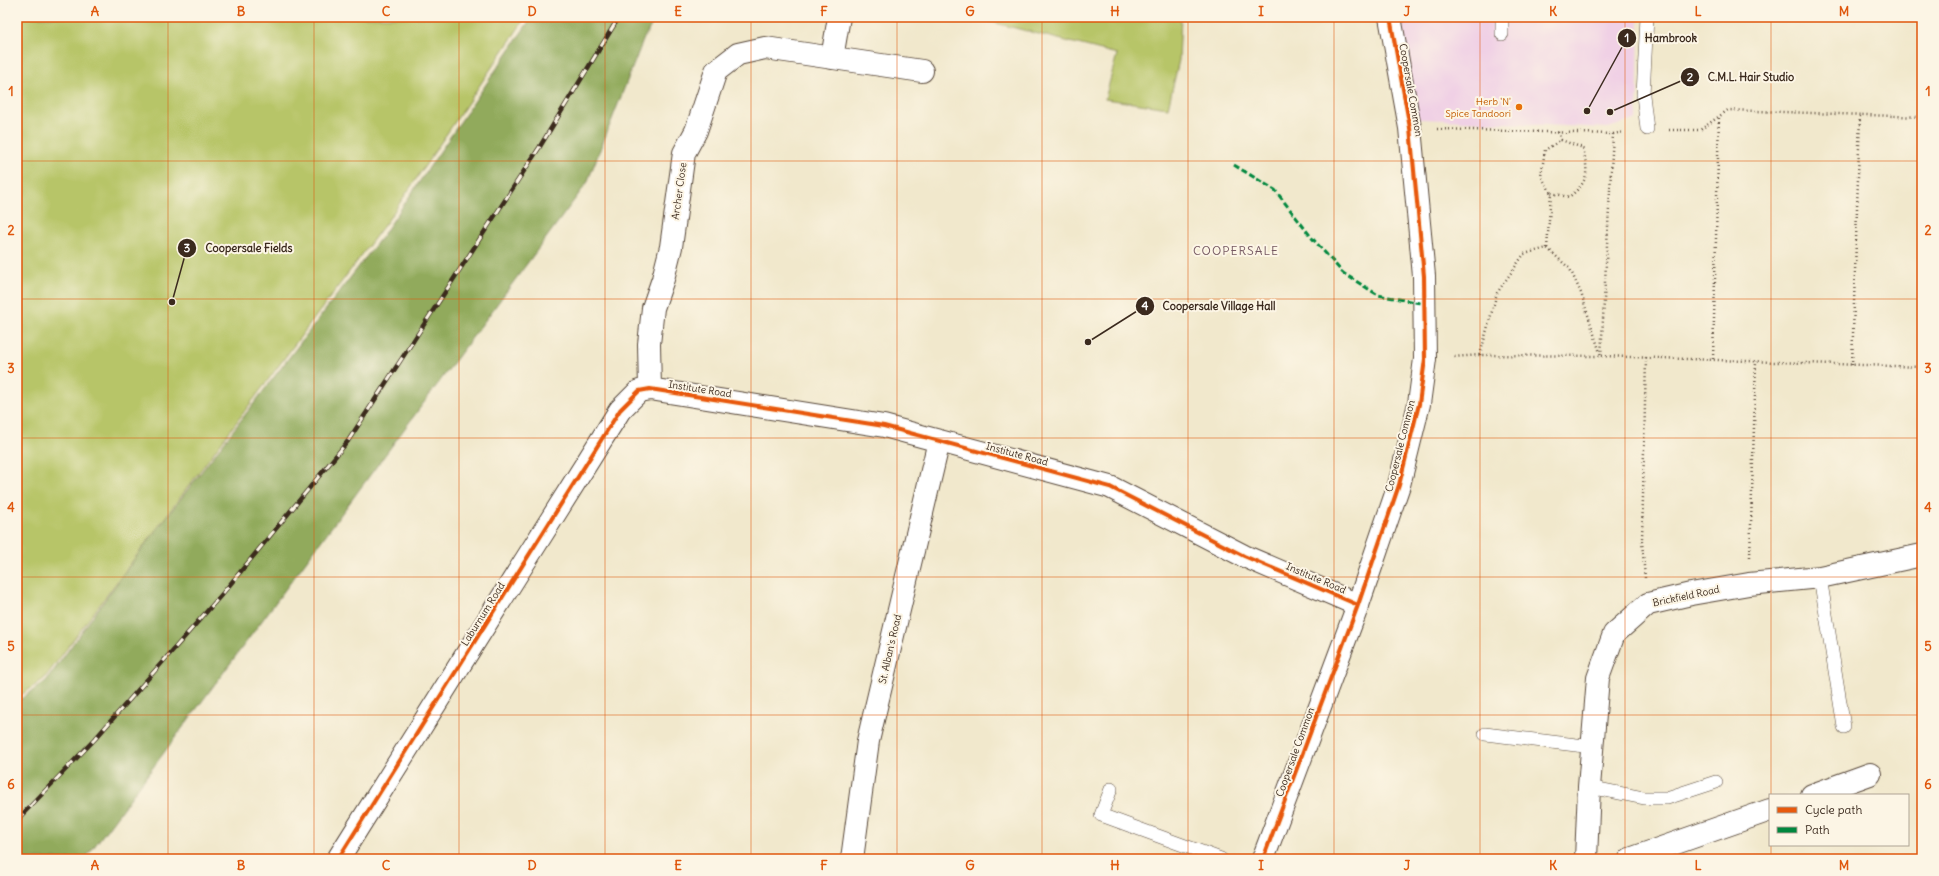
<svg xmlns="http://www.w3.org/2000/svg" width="1939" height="876" font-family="Delius,sans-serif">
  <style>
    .built { fill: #f0d0e5 }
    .green { fill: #b7c567; stroke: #797842 }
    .forest { fill: #91aa5c; stroke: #666a3d }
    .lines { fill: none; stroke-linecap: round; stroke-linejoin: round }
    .service-casing { stroke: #564638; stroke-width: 14 }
    .minor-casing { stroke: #564638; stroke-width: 24 }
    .tertiary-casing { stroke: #564638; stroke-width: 24 }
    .path { stroke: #564638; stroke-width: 2.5; stroke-dasharray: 1 3; stroke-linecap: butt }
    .service { stroke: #fff; stroke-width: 13 }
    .minor { stroke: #fff; stroke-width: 22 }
    .tertiary { stroke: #fff; stroke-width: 22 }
    .rail-casing { stroke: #3b2a1e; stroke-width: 4.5 }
    .rail { stroke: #fcf5e5; stroke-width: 3; stroke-dasharray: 9; stroke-linecap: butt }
    .quiet { stroke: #00873e; stroke-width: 3; stroke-dasharray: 6 3; stroke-linecap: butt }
    .cycleway-casing { stroke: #fcf5e5; stroke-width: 6 }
    .cycleway { stroke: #e8590c; stroke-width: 4 }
    .grid { fill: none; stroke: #df570d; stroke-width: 1; stroke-opacity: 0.55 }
    .food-dot { fill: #e8710a; stroke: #fcf5e5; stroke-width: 1.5 }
    .labels { text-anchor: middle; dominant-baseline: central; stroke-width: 4; stroke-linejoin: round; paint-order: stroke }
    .street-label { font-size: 10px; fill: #3b2a1e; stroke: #fcf5e5 }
    .food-label { font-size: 10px; fill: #c56008; stroke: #fcf5e5; text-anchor: end }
    .quarter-label { font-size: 12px; letter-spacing: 1px; fill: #755861; stroke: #fcf5e5 }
    .leader { fill: none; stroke: #3b2a1e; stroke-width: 1.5 }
    .callout-dot { fill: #3b2a1e; stroke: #fcf5e5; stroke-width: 1.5 }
    .mark-label { font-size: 12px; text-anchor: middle; font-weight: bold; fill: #fff }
    .callout-label { font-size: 11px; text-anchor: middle; font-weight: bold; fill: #3b2a1e; stroke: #fcf5e5; stroke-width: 4; stroke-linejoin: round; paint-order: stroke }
    .neatline { fill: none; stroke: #df570d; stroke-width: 1.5 }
    .grid-label { font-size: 13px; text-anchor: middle; font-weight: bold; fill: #df570d }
  </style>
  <rect width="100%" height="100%" fill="#fcf5e5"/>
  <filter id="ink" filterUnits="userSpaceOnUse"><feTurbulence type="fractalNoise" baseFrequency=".025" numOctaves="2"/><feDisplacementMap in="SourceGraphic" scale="8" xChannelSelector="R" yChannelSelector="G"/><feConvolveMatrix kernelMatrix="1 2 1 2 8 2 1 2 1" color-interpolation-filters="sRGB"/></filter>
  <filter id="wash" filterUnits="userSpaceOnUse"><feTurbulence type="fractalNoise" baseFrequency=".012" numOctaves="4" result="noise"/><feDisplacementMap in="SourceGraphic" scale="16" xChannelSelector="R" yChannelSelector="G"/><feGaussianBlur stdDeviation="0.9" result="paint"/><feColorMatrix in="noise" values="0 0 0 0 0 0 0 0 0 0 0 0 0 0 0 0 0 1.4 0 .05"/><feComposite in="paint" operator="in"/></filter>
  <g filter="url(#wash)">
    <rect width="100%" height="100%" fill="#f1e8cc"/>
    <path class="built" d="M1391,17H1639L1637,119L1608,128L1402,118Z"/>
    <path class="green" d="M17,17H526L391,216L44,679L17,698Z
      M972,17H1181L1179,60L1168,108L1105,99L1117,54Z"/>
    <path class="forest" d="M532,17H656L644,38L587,183L85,859H17V702L46,681L136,557L383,235Z"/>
  </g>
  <g filter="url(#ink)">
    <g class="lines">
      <defs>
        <path id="service" d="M1502,17V34
          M1647,17L1643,95L1647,129
          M1820,577L1844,727
          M1485,734L1593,747
          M1589,787L1644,798H1667L1716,782
          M1111,789L1101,815L1221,859"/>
        <path id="minor" d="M832,58L839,17
          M650,389L649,344L653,308L663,279L671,247L684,153L696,131L716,71L738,54L765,48L922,71
          M1812,795L1870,774
          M338,859L620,410L639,391L650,389L884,426L1110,487L1244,556L1358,605
          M852,859L868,741L939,441
          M1586,859L1589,787L1598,678L1614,634L1648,604L1691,594L1749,584L1820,577L1922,555
          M1630,859L1770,810"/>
        <path id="tertiary" d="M1263,859L1358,605L1399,485L1419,404L1425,359L1424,276L1410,128L1390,17"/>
      </defs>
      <use href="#service" class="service-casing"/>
      <use href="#minor" class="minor-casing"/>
      <use href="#tertiary" class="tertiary-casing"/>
      <path class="path" d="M1437,129L1613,134L1601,356L1480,355L1453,357
        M1669,130H1700L1728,110L1922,117
        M1558,132L1561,140
        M1613,134L1624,132
        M1547,248L1551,193L1541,176L1545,150L1561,140L1583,148C1588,171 1590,181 1569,197L1551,193
        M1480,355L1497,293L1524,254L1547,248L1570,269L1581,293L1601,356L1922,367
        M1713,359L1719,116
        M1852,365L1860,115
        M1750,557L1756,361
        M1645,578L1642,542L1646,357"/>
      <use href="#service" class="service"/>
      <use href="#minor" class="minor"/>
      <use href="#tertiary" class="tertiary"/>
      <defs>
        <path id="rail" d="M17,820L95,739L223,593L348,441L539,148L619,17"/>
      </defs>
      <use href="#rail" class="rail-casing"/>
      <use href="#rail" class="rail"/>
      <path class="quiet" d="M1234,165L1275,190L1312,238L1343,273L1378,295L1425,304"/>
      <defs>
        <path id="cycleway" d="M338,859L620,410L639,391L650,389L884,426L1110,487L1244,556L1358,605
          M1263,859L1358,605L1399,485L1419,404L1425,359L1424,276L1410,128L1390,17"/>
      </defs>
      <use href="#cycleway" class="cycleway-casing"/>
      <use href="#cycleway" class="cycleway"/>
    </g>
  </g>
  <path class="grid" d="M168,17V859M314,17V859M459,17V859M605,17V859M751,17V859M897,17V859M1042,17V859M1188,17V859M1334,17V859M1480,17V859M1625,17V859M1771,17V795M17,161H1922M17,299H1922M17,438H1922M17,577H1922M17,715H1922M1771,845V859"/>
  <circle class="food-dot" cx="1519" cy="107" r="4"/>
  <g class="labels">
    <g class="street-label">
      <text transform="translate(1411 90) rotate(80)">Coopersale Common</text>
      <text transform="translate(679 191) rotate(-82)">Archer Close</text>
      <text transform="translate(700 389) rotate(9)">Institute Road</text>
      <text transform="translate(1400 446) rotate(-76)">Coopersale Common</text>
      <text transform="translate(1017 454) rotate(15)">Institute Road</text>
      <text transform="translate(1316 578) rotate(23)">Institute Road</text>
      <text transform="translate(1686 596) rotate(-12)">Brickfield Road</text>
      <text transform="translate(483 614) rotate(-58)">Laburnum Road</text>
      <text transform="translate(890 649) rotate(-77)">St. Alban's Road</text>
      <text transform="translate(1295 752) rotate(-70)">Coopersale Common</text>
    </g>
    <g class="food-label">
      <text x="1511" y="101">Herb 'N'<tspan x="1511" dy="12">Spice Tandoori</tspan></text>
    </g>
    <g class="quarter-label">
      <text x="1236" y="250">COOPERSALE</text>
    </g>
  </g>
  <path class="leader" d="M1587 111L1627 38M1610 112L1690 77M172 302L187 248M1088 342L1145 306"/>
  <g class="callout-dot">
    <circle cx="1587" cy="111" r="4"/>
    <circle cx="1610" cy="112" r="4"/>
    <circle cx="172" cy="302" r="4"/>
    <circle cx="1088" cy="342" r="4"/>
    <circle cx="1627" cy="38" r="10"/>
    <circle cx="1690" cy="77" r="10"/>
    <circle cx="187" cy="248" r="10"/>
    <circle cx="1145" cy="306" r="10"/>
  </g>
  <g class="mark-label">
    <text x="1627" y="42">1</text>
    <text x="1690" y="81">2</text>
    <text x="187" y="252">3</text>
    <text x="1145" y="310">4</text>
  </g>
  <g class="callout-label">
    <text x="1671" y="42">Hambrook</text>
    <text x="1751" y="81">C.M.L. Hair Studio</text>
    <text x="249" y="252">Coopersale Fields</text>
    <text x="1219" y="310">Coopersale Village Hall</text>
  </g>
  <rect width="1939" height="876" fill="none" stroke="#fcf5e5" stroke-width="44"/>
  <rect x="1769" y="794" width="140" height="52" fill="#fcf5e5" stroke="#afa495"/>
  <rect x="1777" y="807" width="20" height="6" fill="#e8590c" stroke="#afa495"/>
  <text x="1805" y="814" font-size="12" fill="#3b2a1e">Cycle path</text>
  <rect x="1777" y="827" width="20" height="6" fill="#00873e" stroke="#afa495"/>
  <text x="1805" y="834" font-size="12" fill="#3b2a1e">Path</text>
  <rect x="22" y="22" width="1895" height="832" class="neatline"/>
  <g class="grid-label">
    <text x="95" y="16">A</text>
    <text x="241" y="16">B</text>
    <text x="386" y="16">C</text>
    <text x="532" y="16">D</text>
    <text x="678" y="16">E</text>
    <text x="824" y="16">F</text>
    <text x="970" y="16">G</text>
    <text x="1115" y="16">H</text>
    <text x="1261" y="16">I</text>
    <text x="1407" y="16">J</text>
    <text x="1553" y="16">K</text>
    <text x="1698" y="16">L</text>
    <text x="1844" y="16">M</text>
    <text x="11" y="96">1</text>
    <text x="1928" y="96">1</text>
    <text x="11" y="235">2</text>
    <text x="1928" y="235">2</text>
    <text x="11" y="373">3</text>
    <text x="1928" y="373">3</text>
    <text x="11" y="512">4</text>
    <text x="1928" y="512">4</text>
    <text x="11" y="651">5</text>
    <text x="1928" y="651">5</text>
    <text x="11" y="789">6</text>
    <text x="1928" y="789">6</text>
    <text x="95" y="870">A</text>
    <text x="241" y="870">B</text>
    <text x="386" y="870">C</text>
    <text x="532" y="870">D</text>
    <text x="678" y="870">E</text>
    <text x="824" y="870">F</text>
    <text x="970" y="870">G</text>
    <text x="1115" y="870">H</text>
    <text x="1261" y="870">I</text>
    <text x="1407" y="870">J</text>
    <text x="1553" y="870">K</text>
    <text x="1698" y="870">L</text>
    <text x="1844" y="870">M</text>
  </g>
</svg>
